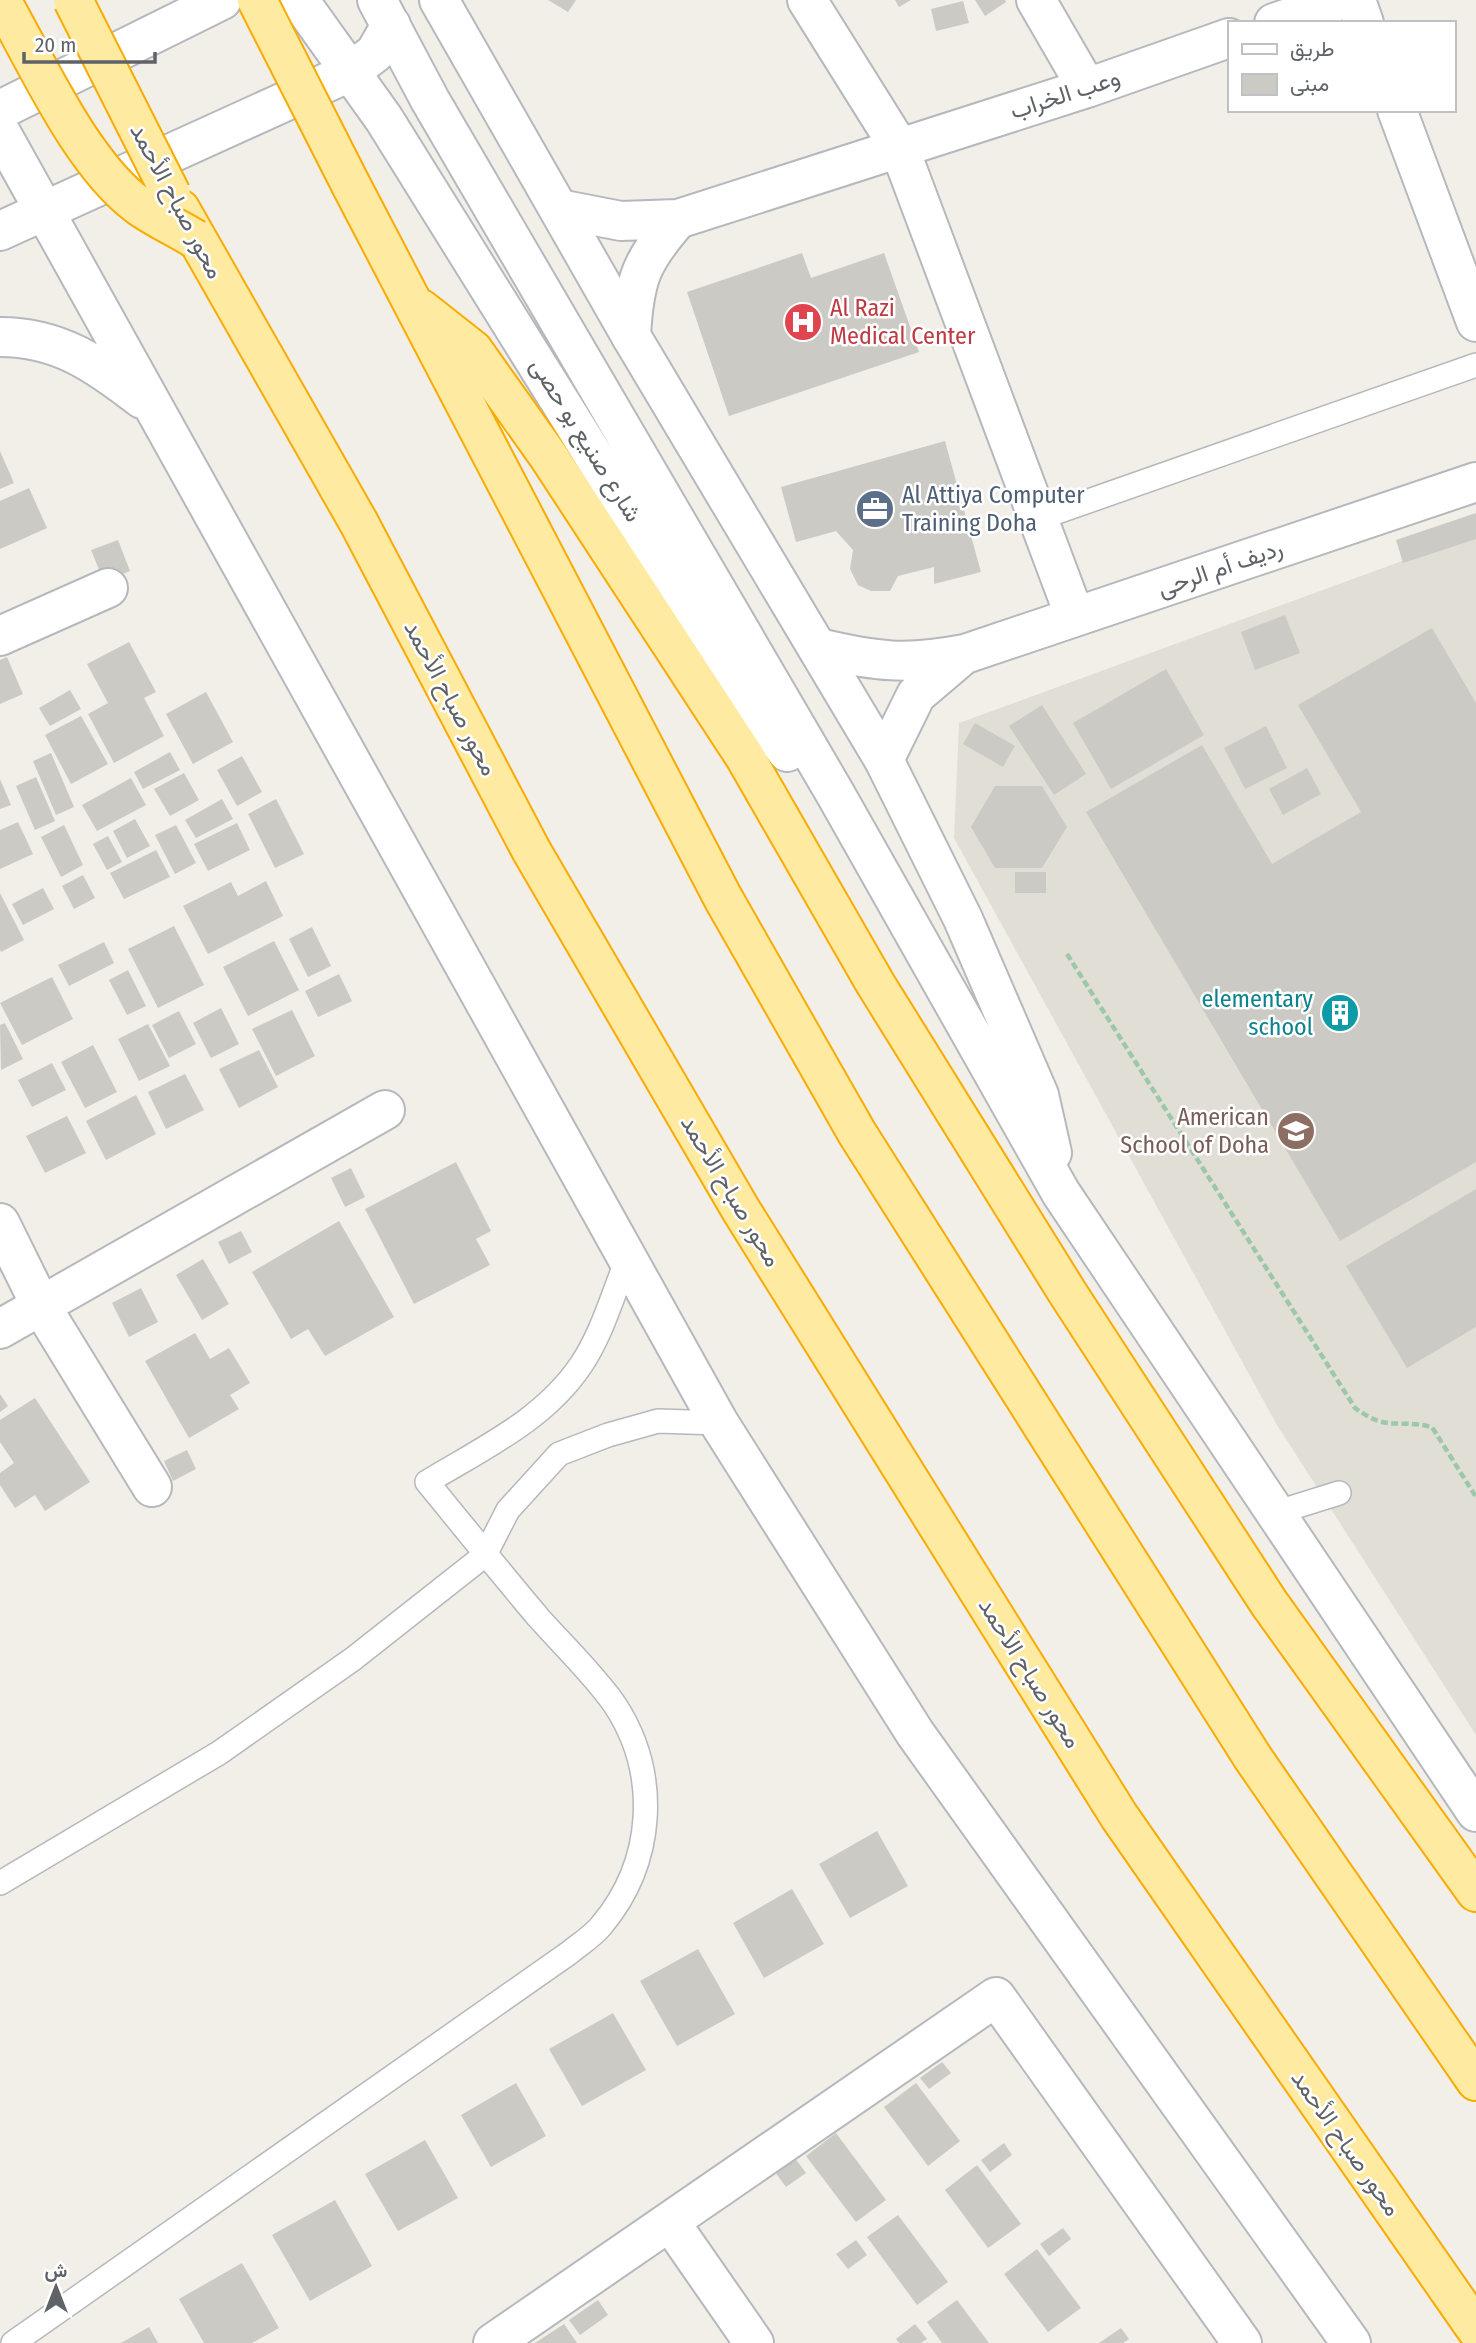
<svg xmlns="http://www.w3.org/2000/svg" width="1476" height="2343" font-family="'Fira Sans Condensed',Vazirmatn,sans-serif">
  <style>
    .education { fill: #e1ded6 }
    .building { fill: #cccac5 }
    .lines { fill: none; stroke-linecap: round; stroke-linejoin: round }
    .service-casing { stroke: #b5b8bc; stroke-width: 26 }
    .minor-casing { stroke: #b5b8bc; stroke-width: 42 }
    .tertiary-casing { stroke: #b5b8bc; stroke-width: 42 }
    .trunk-casing { stroke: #f9ab00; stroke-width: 42 }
    .path { stroke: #9cc7a9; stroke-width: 4.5; stroke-dasharray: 7 3.5; stroke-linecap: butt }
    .service { stroke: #fff; stroke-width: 23 }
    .minor { stroke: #fff; stroke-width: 38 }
    .tertiary { stroke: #fff; stroke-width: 38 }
    .trunk { stroke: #feeaa1; stroke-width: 38 }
    .trunk-bridge-casing { stroke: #f9ab00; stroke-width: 42; stroke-linecap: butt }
    .trunk-bridge { stroke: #feeaa1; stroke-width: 38 }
    .labels { text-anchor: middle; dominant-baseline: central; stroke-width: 5; stroke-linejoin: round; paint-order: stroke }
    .street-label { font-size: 24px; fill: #5f6368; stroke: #fff }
    .health-label { font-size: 24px; fill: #be3a42; stroke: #fff; text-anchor: start }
    .service-label { font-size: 24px; fill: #4e5e75; stroke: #fff; text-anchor: start }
    .culture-label { font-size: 24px; fill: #0d838f; stroke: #fff; text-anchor: end }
    .education-label { font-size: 24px; fill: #785e54; stroke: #fff; text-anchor: end }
  </style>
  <rect width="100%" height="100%" fill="#f1efe8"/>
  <path class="education" d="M1476,534V1735L1277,1425L954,838L959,723Z"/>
  <path class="building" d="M548,0H576L568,12Z
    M895,0H911L899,7Z
    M975,0H1005L1006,2L985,16Z
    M963,1L969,23L936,31L931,9Z
    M802,253L811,278L884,253L919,352L729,416L687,292Z
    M945,441L981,572L934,584V567L898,576L890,591H871L858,585L850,569L853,550L836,531L796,542L781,487Z
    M0,451L14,483L0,489Z
    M29,488L47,528L0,549V501Z
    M1476,513V539L1403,563L1396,540Z
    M118,540L130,571L104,582L91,550Z
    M1285,615L1300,653L1255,670L1241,632Z
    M1432,628L1476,703V1162L1340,1241L1086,812L1202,745L1272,864L1361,812L1298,705Z
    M129,642L156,692L144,698L164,736L114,763L88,714L108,703L87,664Z
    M7,657L23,694L0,704V660Z
    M1166,669L1204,735L1111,789L1073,723Z
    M70,690L81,709L50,726L39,708Z
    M206,692L233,742L193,764L166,714Z
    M1042,705L1086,774L1054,795L1009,726Z
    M81,716L108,764L71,784L45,735Z
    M975,723L1015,746L1003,767L963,744Z
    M1266,726L1287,768L1245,789L1224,748Z
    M170,752L180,770L143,789L134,772Z
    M51,753L74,807L56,815L33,761Z
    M242,756L262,792L237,806L217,770Z
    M1307,768L1321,794L1283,815L1269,789Z
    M184,773L199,800L170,816L154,789Z
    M36,777L55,821L35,830L16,786Z
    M131,778L146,805L97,831L82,805Z
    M0,779L11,805L0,809Z
    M995,786H1042L1067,827L1042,868H995L971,827Z
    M222,799L233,819L196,838L185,820Z
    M276,799L304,854L275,868L248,814Z
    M135,819L150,846L127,858L113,831Z
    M18,822L33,854L0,869V830Z
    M237,823L250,850L208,871L194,844Z
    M64,825L83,865L61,877L41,837Z
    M176,825L196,863L175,874L155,835Z
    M108,836L122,862L107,870L93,844Z
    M156,850L170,877L124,899L110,873Z
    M1015,872H1046V893H1015Z
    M83,875L95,898L74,909L62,886Z
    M266,881L283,916L208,954L183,906L231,882L238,896Z
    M43,888L54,909L23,925L12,904Z
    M0,893L24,940L1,952L0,950Z
    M174,926L204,985L158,1008L128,949Z
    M312,927L331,966L308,977L289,939Z
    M274,941L299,990L248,1016L223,967Z
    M104,942L114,963L69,986L58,965Z
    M128,970L146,1006L127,1015L109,980Z
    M339,974L352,1001L318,1017L305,991Z
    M52,977L73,1019L22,1045L0,1003Z
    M221,1008L239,1044L211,1058L193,1023Z
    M292,1010L315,1056L276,1076L252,1029Z
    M179,1011L196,1044L169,1058L152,1025Z
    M5,1023L23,1059L1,1070L0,1025Z
    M148,1024L170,1066L139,1081L118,1039Z
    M93,1045L117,1092L85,1108L61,1062Z
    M259,1050L278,1087L239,1108L219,1069Z
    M52,1063L66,1090L32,1107L18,1080Z
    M185,1074L204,1110L166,1129L148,1092Z
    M136,1095L156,1134L106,1160L86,1121Z
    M67,1116L86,1153L45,1173L26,1136Z
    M456,1162L491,1231L476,1239L490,1265L414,1304L365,1209Z
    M351,1168L365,1197L345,1207L331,1178Z
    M1476,1189V1327L1407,1368L1346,1266Z
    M339,1221L394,1317L325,1356L308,1329L291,1339L252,1272Z
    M241,1231L252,1252L229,1264L218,1242Z
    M203,1259L229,1304L202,1320L176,1275Z
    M141,1288L158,1322L129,1337L112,1303Z
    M195,1333L210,1359L229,1348L250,1383L230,1395L239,1409L189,1438L145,1361Z
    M0,1394L8,1406L0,1412Z
    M35,1398L90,1482L45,1511L35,1495L15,1508L0,1485V1473L14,1463L0,1442V1420Z
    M187,1450L196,1469L173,1481L164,1461Z
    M877,1831L908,1886L850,1918L819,1864Z
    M792,1889L824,1944L764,1978L733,1923Z
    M698,1949L735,2014L677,2046L640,1981Z
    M613,2013L646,2070L582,2106L549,2049Z
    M942,2062L951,2073L929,2089L920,2078Z
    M516,2083L546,2136L491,2167L461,2115Z
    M916,2083L960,2141L928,2166L884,2107Z
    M836,2133L886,2200L856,2222L806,2156Z
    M425,2140L458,2198L398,2231L365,2174Z
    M1004,2143L1012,2155L990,2172L981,2160Z
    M795,2158L806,2173L786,2187L775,2172Z
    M977,2165L1021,2224L988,2248L945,2190Z
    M335,2200L372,2266L310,2301L272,2235Z
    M898,2215L948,2282L917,2305L867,2237Z
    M1063,2228L1071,2239L1049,2256L1040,2244Z
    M856,2240L867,2255L848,2269L836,2254Z
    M1037,2249L1081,2308L1048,2332L1004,2274Z
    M242,2263L279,2328L252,2343H204L179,2299Z
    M598,2300L608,2315L580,2335L569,2320Z
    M957,2300L989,2343H942L927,2322Z
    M564,2324L577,2343H535Z
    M915,2324L927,2339L921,2343H899L896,2339Z
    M149,2327L158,2343H121Z
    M1121,2328L1129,2339L1123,2343H1099Z"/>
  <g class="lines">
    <defs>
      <path id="service" d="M1040,518L1476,365
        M1275,1513L1339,1493
        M0,1883L219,1753L353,1659L485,1555L508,1510L559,1454L608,1435L658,1421L719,1423
        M13,2343L569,1953C580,1944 593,1936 601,1926C655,1862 660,1774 615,1705C596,1677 561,1643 538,1617C500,1572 464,1527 427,1482C483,1448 544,1420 581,1365C602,1334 613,1294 627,1260"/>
      <path id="minor" d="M807,0L899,147L1075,617
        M1036,0L1087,88
        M1356,0L1364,23
        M1274,23L1340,0
        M1397,110L1476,322
        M559,209L621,221L678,219L1087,88L1229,38
        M631,336C634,279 641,261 678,219
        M0,636L108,588
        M819,648C876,662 907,665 965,654L1476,482
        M884,760L916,695L963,655
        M0,1223L41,1306L152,1487
        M0,1329L385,1110
        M670,2222L754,2343
        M493,2343L996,1997L1242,2343"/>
      <path id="tertiary" d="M299,0L384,119L737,686L787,752
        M377,0L430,100L836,795L1061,1193L1476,1812
        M439,0L631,336L884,760L963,919L1039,1095L1052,1153
        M0,110L222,0
        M0,131L719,1423L915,1733L1351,2343
        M0,231L350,72L375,53L391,25
        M0,337C59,337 97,364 142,399"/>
      <path id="trunk" d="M351,185L723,898L857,1133L1253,1758L1476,2081
        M180,209L359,523L531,850L741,1210L1119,1816L1476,2329
        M421,309L473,350L549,457L745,757L875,983L1067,1292L1269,1603L1476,1892"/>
    </defs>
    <use href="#service" class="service-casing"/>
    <use href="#minor" class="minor-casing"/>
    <use href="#tertiary" class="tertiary-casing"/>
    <use href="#trunk" class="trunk-casing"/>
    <path class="path" d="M1067,954L1355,1408C1390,1433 1394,1418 1432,1427L1476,1497"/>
    <use href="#service" class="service"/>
    <use href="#minor" class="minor"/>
    <use href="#tertiary" class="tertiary"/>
    <use href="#trunk" class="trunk"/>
    <defs>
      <path id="trunk-bridge" d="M1,0C37,63 81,163 139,206C156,218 177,228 195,239
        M73,0L171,194
        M257,0L351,185"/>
    </defs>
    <use href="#trunk-bridge" class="trunk-bridge-casing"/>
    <use href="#trunk-bridge" class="trunk-bridge"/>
  </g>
  <defs>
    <symbol id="hospital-disc" viewBox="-11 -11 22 22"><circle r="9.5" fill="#e0444e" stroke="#fff"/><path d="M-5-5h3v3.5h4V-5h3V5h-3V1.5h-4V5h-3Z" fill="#fff"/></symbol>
    <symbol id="office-disc" viewBox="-11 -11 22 22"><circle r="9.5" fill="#5c6f8a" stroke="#fff"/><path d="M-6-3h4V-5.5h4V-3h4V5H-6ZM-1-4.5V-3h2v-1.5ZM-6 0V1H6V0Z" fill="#fff"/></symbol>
    <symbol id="building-disc" viewBox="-11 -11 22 22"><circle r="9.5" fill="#0f9aa8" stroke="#fff"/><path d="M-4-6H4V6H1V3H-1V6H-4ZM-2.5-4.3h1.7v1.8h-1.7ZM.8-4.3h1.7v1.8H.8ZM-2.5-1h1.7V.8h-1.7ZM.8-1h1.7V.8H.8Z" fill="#fff"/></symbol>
    <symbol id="school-disc" viewBox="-11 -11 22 22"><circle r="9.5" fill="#8d6e63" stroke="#fff"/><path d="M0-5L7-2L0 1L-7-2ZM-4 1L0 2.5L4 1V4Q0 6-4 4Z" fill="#fff"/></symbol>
  </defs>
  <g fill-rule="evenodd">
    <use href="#hospital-disc" x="781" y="300" width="44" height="44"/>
    <use href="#office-disc" x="853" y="487" width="44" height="44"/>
    <use href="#building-disc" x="1318" y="991" width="44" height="44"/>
    <use href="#school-disc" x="1274" y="1109" width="44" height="44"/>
  </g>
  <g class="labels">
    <g class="street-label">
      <text transform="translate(1065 94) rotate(-18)">وعب الخراب</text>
      <text transform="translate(177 201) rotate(62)">محور صباح الأحمد</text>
      <text transform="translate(586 440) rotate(58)">شارع صنيع بو حصى</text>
      <text transform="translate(1220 568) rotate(-19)">رديف أم الرحى</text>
      <text transform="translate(451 698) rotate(62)">محور صباح الأحمد</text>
      <text transform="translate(731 1191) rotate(59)">محور صباح الأحمد</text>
      <text transform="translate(1030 1673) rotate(58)">محور صباح الأحمد</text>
      <text transform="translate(1346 2143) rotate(55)">محور صباح الأحمد</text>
    </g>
    <g class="health-label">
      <text x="830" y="308">Al Razi<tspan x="830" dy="28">Medical Center</tspan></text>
    </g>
    <g class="service-label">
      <text x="902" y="495">Al Attiya Computer<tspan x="902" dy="28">Training Doha</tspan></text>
    </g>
    <g class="culture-label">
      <text x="1313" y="999">elementary<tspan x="1313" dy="28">school</tspan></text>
    </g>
    <g class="education-label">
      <text x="1269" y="1117">American<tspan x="1269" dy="28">School of Doha</tspan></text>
    </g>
  </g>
  <rect x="1228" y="21" width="228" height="91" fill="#ffffff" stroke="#bfc1c3" stroke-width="2"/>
  <rect x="1242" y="44" width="35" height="10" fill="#ffffff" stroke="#bfc1c3" stroke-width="2"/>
  <text x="1290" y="56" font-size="21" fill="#5f6368">طريق</text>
  <rect x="1242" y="74" width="35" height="21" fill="#cccac5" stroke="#bfc1c3" stroke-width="2"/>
  <text x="1290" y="91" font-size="21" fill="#5f6368">مبنى</text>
  <g transform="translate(56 2287)" stroke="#ffffff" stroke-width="5" paint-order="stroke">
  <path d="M0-5L12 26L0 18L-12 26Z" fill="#5f6368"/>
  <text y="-10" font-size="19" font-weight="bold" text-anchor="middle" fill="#5f6368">ش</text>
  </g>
  <path d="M24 52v10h131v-10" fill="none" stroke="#5f6368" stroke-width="3.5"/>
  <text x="35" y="52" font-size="21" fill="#5f6368" stroke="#ffffff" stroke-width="5" paint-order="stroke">20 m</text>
</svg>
